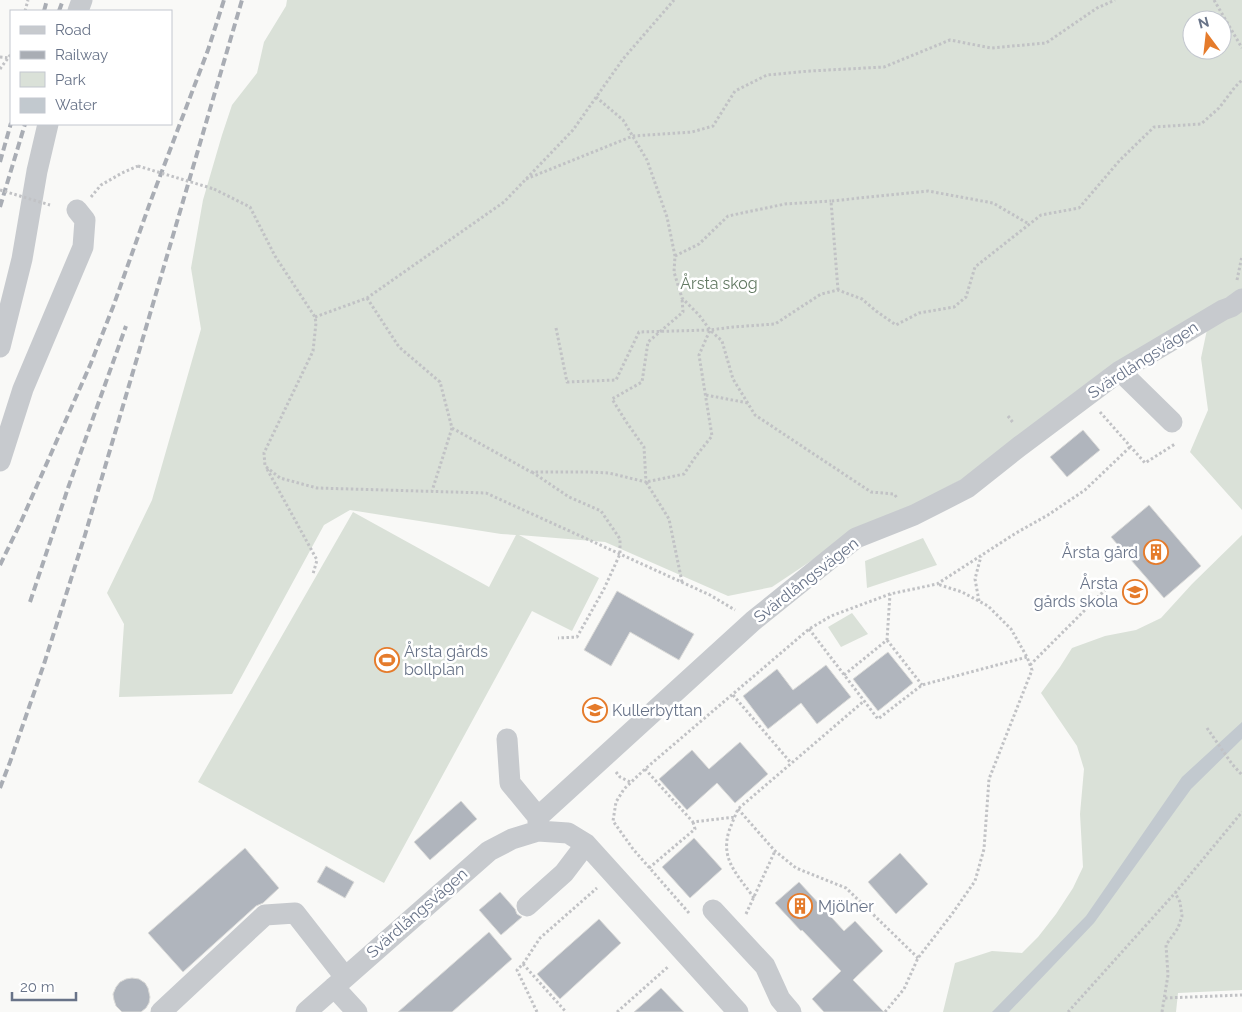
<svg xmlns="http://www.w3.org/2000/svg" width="1242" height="1012" font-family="Raleway,sans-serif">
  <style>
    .green { fill: #dae1d8; fill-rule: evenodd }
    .water { fill: #c2c9cf }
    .building { fill: #b0b5bd; stroke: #dbdbd9 }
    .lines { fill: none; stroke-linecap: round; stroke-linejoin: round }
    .path { stroke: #c1c2c5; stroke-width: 3; stroke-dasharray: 2.5 2.5; stroke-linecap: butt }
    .minor { stroke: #c7cace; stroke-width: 21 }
    .rail { stroke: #a9adb4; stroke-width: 4; stroke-dasharray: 8 4; stroke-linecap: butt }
    .path-bridge { stroke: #c1c2c5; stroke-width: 3; stroke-dasharray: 2.5 2.5; stroke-linecap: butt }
    .labels { text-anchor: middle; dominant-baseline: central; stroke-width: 5; stroke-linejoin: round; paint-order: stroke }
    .park-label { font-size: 16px; fill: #637a63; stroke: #fff }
    .street-label { font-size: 16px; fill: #687388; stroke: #fff }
    .poi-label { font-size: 16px; fill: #687388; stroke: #fff; text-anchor: start }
  </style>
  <rect width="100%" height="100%" fill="#f9f9f7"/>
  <path class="green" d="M287,0H1242V510L1190,452L1208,410L1201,358L1212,306L966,477L895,515L859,529L772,587L728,596L605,542L519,535L599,578L572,631L532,611L384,883L198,782L353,512L489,587L516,535L501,534L350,510L324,525L232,694L119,697L124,624L107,593L152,500L201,329L191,268L203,200L222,135L232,105L257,73L264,42L286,6ZM1192,20H1222V50H1192Z
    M1242,535V990L1178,993L1176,1012H943L955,963L992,951L1022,953L1038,937L1056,914L1073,888L1083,867L1080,814L1084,769L1077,746L1041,693L1060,667L1072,648L1105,636L1136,630L1161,618L1192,584Z
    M923,538L937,565L867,588L865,561Z
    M852,613L868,634L841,647L828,627Z"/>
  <path class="water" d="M1242,722V739L1191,789L1094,923L1009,1012H992L1086,916L1182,777Z"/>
  <path class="building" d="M1083,430L1100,450L1067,477L1050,457Z
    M1149,505L1201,566L1164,598L1111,537Z
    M617,591L694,634L679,660L630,632L611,666L584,650Z
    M888,652L913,683L878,711L853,679Z
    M826,665L851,697L817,724L801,703L768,729L743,696L777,669L793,690Z
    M740,742L768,774L735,803L717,783L687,810L659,779L692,750L709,769Z
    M461,801L477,819L430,860L414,842Z
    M694,838L722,869L690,898L662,867Z
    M245,848L279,888L263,903L256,906L183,972L148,933Z
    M900,853L928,884L896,914L868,882Z
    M326,866L354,882L345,898L317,882Z
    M799,882L844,931L855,921L883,951L853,980L884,1012H824L812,999L841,971L802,930L801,931L775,903Z
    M500,892L515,909L517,914L522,917L501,935L479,910Z
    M599,919L621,943L560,999L537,974Z
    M489,932L512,959L452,1012H398Z
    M132,978L139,979L145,983L148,988L150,997L149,1003L146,1008L141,1012H122L116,1006L114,1000L113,994L116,987L120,982L126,979Z
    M661,988L684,1012H634L650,998Z"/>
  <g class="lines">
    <path class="path" d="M1214,0L1242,48
      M25,11L28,0
      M0,57L9,58
      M0,69L11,54
      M596,97L623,120L647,160L667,217L675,256L674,272L682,298L699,315L710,330L722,341L733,379L755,415L871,492L894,494L898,499
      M526,179L633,136L692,132L713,126L735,91L767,75L810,71L884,67L950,40L991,48L1046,43L1097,8L1115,0
      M214,189L250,207L275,256L315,317L316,323L313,351L264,453L265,466L280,478L317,488L486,493L710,595L735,610
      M91,197L101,185L122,173L138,166
      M675,256L699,244L728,216L785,204L831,201
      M1237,280L1242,256
      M838,290L831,201L928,191L993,203L1029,224
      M367,298L399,347L440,382L452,428L432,491
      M315,317L367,298L504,202L573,130L623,59L674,0
      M556,328L567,382L616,380L639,332L709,330
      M706,395L748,403
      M1100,412L1145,463L1175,444
      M1008,416L1014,424
      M452,428L531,472H588L609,473L646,482L644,447L627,423L612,399L642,382L648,342L683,312L682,298
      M267,469L317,560L313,574
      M532,472L569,497L601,511L620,539V554L604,589L577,637L558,638
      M682,582L669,519L646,482L684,474L696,456L712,436L699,355L710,330L733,327L775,324L821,294L838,290L862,299L876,311L896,325L919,313L954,307L966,297L975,267L1041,215L1079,208L1120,160L1154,127L1201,124L1219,108L1235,87L1242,80
      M979,601L975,579L981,556
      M809,629L878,719L922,685L1027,657
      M887,640L922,685
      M1030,665L1114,581
      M844,675L887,640L890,594
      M733,695L791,763
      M1207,728L1232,764L1242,775
      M645,769L693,822L735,817
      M616,772L620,777L632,783
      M738,809L775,851L796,868L846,888L918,958
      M649,868L695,829L693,822
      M754,898C738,875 720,860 729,831C732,823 735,816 738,809L864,701
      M689,913L633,849L613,821L616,802L624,789L645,769L809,629L831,616L890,594L937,584L1016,533L1048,515L1085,490L1130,447
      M746,914L775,851
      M523,964L566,1012
      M1165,998L1242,995
      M537,1012L517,970L523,964L540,938L597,888
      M617,1012L669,966
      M885,1012L904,989L918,958L952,914L975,881L984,849L989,779L1032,670L1027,657L1011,629L988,606L962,592L937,584
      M1068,1012L1175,893L1242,812
      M1162,1012L1168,975L1166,945L1178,928L1182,916L1180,902L1175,893"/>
    <path class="minor" d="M78,11L82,0
      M0,347L22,259L37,171L48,124
      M1120,371L1172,422
      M0,461L23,389L83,247L85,220L77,210
      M507,739L510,783L538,817
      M538,831V817L753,621L856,538L914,515L967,488L1020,446L1120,371L1223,310L1231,307L1242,299
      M527,906L564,873L586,844
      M713,910L765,966L780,999L791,1012
      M334,987L357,1012
      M161,1012L265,915L295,913L345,977
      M306,1012L489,851L512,839L538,831L568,833L586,844L738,1012"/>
    <path class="rail" d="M44,11L47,0
      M59,11L63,0
      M0,162L11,123
      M0,207L25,124
      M0,565L20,524L91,363L113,307L151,200L208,50L224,0
      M30,602L68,488L126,326
      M0,788L10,762L44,664L85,535L150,314L242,0"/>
    <path class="path-bridge" d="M138,166L214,189
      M0,190L50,205"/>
  </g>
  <defs>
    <symbol id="building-ring" viewBox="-11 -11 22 22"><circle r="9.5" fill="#fff" stroke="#e57b2b" stroke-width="1.5"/><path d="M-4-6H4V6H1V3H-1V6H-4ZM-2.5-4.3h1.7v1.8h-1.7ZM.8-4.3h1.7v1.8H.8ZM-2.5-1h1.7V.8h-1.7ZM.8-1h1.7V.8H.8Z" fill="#e57b2b"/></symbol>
    <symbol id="school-ring" viewBox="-11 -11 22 22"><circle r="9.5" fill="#fff" stroke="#e57b2b" stroke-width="1.5"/><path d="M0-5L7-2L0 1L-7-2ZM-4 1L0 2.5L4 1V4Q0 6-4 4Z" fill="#e57b2b"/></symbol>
    <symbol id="stadium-ring" viewBox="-11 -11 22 22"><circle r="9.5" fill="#fff" stroke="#e57b2b" stroke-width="1.5"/><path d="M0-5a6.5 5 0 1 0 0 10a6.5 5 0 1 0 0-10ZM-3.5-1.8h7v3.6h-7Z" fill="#e57b2b"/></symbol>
  </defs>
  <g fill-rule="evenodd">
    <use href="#building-ring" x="1142" y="538" width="28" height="28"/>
    <use href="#school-ring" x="1121" y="578" width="28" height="28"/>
    <use href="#stadium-ring" x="373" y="646" width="28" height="28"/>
    <use href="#school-ring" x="581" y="696" width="28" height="28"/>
    <use href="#building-ring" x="786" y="892" width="28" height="28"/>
  </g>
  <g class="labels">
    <g class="park-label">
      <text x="719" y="283">Årsta skog</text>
    </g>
    <g class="street-label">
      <text transform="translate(1143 360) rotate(-33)">Svärdlångsvägen</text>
      <text transform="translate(806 580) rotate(-38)">Svärdlångsvägen</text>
      <text transform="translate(417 913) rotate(-41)">Svärdlångsvägen</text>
    </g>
    <g class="poi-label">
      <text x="1138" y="552" text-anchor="end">Årsta gård</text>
      <text x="1118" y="583" text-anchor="end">Årsta<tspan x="1118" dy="18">gårds skola</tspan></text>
      <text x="404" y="651">Årsta gårds<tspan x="404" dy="18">bollplan</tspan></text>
      <text x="612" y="710">Kullerbyttan</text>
      <text x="818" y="906">Mjölner</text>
    </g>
  </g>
  <rect x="10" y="10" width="162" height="115" fill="#ffffff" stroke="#c3c7cf"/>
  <rect x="20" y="26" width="25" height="8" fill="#c7cace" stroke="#c3c7cf"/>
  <text x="55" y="35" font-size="15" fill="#687388">Road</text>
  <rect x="20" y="51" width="25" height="8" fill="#a9adb4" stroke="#c3c7cf"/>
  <text x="55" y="60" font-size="15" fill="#687388">Railway</text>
  <rect x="20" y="72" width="25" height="15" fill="#dae1d8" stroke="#c3c7cf"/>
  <text x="55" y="85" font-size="15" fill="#687388">Park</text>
  <rect x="20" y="98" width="25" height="15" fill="#c2c9cf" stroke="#c3c7cf"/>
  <text x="55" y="110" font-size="15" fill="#687388">Water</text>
  <g transform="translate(1207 35) rotate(345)"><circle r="24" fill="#ffffff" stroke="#c3c7cf"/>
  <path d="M0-4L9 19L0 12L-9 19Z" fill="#e57b2b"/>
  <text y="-8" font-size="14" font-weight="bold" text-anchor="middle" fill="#687388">N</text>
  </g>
  <path d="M12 992v8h64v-8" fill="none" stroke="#687388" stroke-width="2.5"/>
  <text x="20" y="992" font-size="15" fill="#687388" stroke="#ffffff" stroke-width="4" paint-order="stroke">20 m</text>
</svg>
